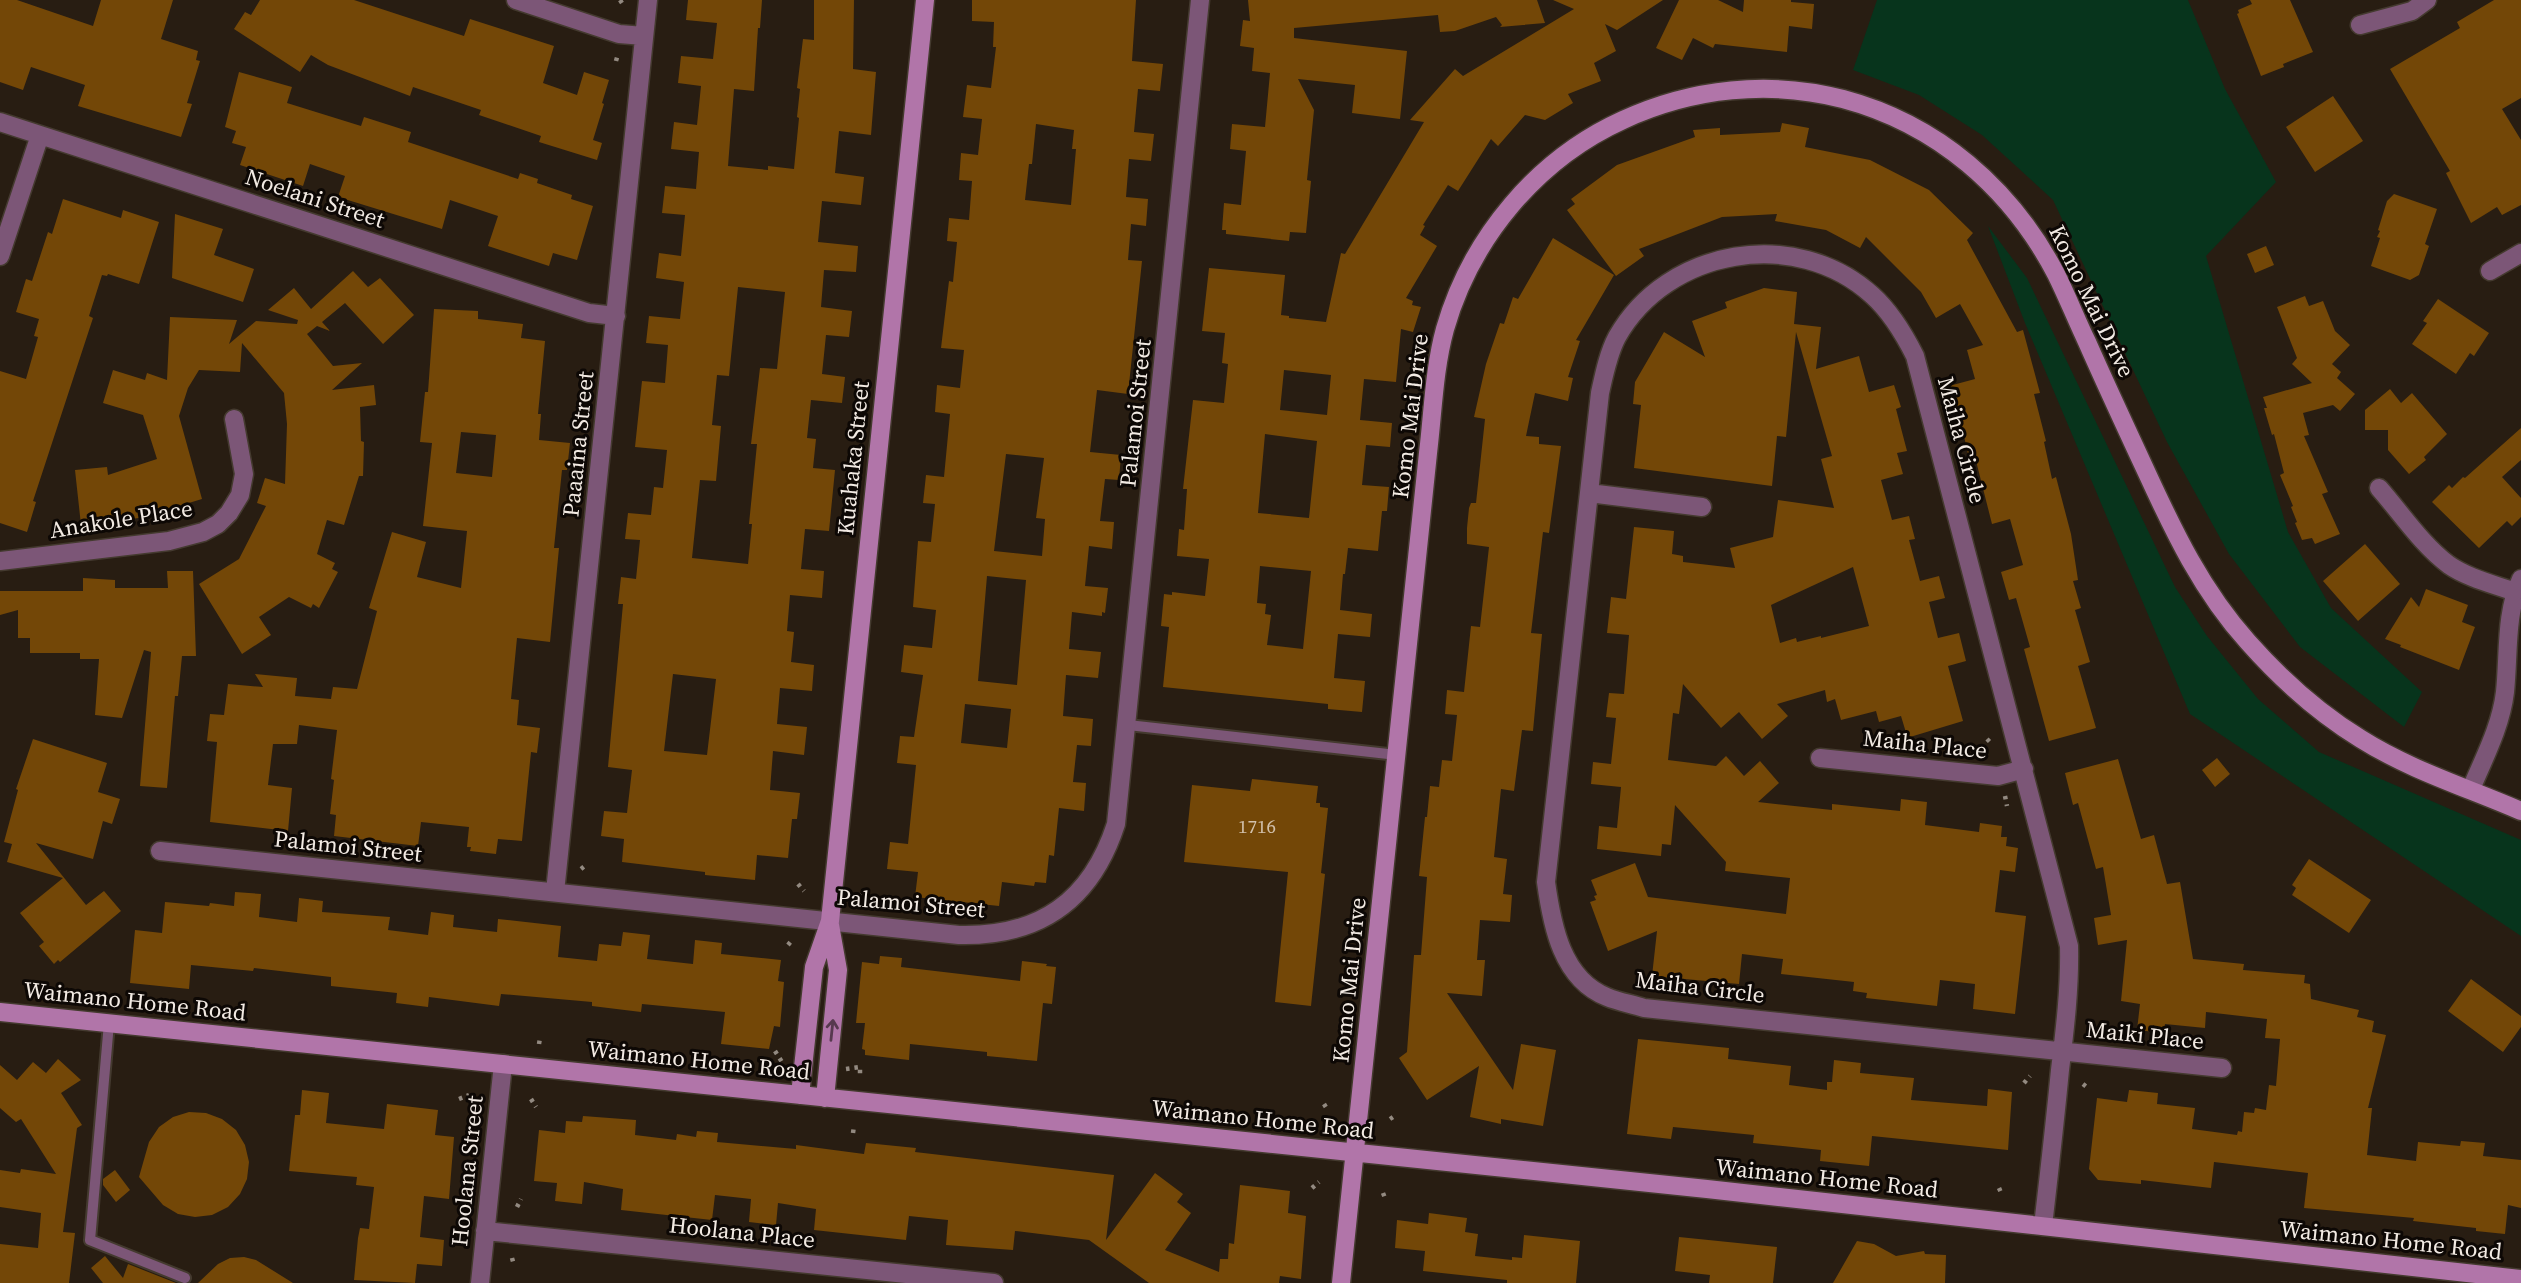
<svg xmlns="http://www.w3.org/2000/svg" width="2521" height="1283" font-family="'Source Serif 4',serif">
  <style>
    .green { fill: #07341c }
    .building { fill: #734707; fill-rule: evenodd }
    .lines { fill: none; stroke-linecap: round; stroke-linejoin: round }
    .lane-casing { stroke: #443a2f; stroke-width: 14 }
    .street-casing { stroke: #443a2f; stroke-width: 21 }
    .secondary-casing { stroke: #443a2f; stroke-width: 21 }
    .path { stroke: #938a81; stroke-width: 4.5; stroke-dasharray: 3.5 5; stroke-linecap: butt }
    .lane { stroke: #7c5677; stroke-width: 10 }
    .street { stroke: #7c5677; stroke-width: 18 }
    .secondary { stroke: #b175a9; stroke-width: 18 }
    .oneway { stroke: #57394f }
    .labels { text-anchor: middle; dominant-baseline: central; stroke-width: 6; stroke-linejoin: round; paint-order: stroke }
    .number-label { font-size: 19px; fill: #d2c1ac }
    .street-label { font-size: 23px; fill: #f2eae3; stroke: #0d0805 }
  </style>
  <rect width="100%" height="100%" fill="#281d12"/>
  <path class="green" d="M1877,0H2188L2225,89L2276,182L2206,256L2288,532L2331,608L2422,692L2404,727L2300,647L2229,554L2167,442L2053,200L1982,135L1919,95L1853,70Z
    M1988,226L2027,278L2175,587L2207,636L2258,699L2319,752L2521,840V936L2190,714L2025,323Z"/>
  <path class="building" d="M0,0H17L93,26L101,0H173L161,39L198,51L196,60L200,61L187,103L192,104L181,137L78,106L85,85L31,67L23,90L0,82Z
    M260,0H354L464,36L470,19L554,46L543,83L577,95L584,72L609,80L602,103L604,104L593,140L602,143L597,160L539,142L541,136L479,115L481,110L413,87L410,96L328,65L311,55L300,72L234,29L245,12L251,15Z
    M688,0H762L760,28H758L754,91L734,89L728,166L768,170V166L794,169L799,118L797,117L800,89L797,88L803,39L814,40V0H854L853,69L876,72L871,135L839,131L835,173L864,177L861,205L822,201L818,242L858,246L856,272L824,270L821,307L852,311L849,337L826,335L822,374L845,377L842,403L811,400L807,438L816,439L813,468L835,470L829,531L805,529L801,569L824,571L822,598L790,595L787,631L794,632L791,662L814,665L812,691L780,688L777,724L807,727L804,755L773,751L770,790L800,793L797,819H792L788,858L757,855L755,880L705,875V872L622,862L624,839L601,836L604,811L627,813L632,770L608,767L623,604H618L621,577L636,579L640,540L625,539L628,513L651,515L654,487L663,488L667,450L635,447L642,381L665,383L668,345L646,343L649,316L680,319L684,282L656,278L659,253L681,256L685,215L662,213L665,186L696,189L699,152L671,149L674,122L697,125L701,86L678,83L681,56L713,59L717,23L686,20ZM738,287L785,292L777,369L760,368L751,444H757L749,524H752L748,564L692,558L700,480L716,481L721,426L712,425L717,375L729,376ZM673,674L716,679L707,755L664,751Z
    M972,0H1136L1132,61L1163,64L1160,91L1138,89L1134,132L1154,134L1151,161L1129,159L1126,197L1148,199L1146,226L1131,224L1128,260L1142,261L1128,394L1097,390L1090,452L1121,455L1119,480L1105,479L1100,521L1114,522L1112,549L1089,546L1085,586L1108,588L1105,613L1102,612V616L1072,612L1069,649L1101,652L1098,678L1066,675L1063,716L1093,719L1091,746L1077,745L1073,782L1086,783L1084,811L1059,808L1054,856L1049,855L1046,883L1035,882L1034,886L1002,882L999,906L915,897L918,872L887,869L890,842L908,844L916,765L897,763L900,736L914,737L923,675L901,672L904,645L932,648L936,610L913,607L918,541L931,542L935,504L923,503L926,475L944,477L950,414L935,412L937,385L960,388L964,350L941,348L949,281L953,282L957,242L947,241L949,218L969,220L972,181L959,180L961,153L978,155L982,119L963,117L967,85L991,88L996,47H993L994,22L972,21ZM1036,124L1074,130L1072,149H1076L1071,205L1025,200L1029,164H1032ZM1006,454L1044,458L1036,518L1045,519L1042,556L994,551ZM987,576L1026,580L1017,685L978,681ZM965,704L1011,709L1007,748L961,743Z
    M1248,0H1537L1545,23L1500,27L1502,25L1496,17L1455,31L1440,32L1438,15L1294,28V38L1407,51L1400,119L1352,113L1355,85L1298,79L1314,110L1307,180L1311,181L1306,233L1290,232L1289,241L1226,234V230H1222L1224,203L1241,205L1246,151L1230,149L1232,124L1265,127L1270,73L1252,71L1254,48L1240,46L1243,20L1250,21Z
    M1553,0H1663L1617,30L1605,24L1616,51L1594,63L1601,81L1568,94L1573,103L1545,120L1525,115L1498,146L1491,139L1458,191L1448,185L1423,225L1425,226L1420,235L1437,246L1406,298L1413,301L1412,305L1421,307L1413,332L1401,329L1396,382L1364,379L1360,420L1392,423L1390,447L1366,445L1362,485L1389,487L1387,511H1382L1378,551L1348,548L1345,574H1343L1340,610L1372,614L1370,637L1338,634L1334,678L1365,681L1362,712L1328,709V704L1163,687L1169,627L1161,626L1164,594L1172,595V592L1205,596L1209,559L1177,556L1179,529L1184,530L1187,489H1183L1193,400L1224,403L1228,364L1222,363L1225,333L1202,331L1209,268L1285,275L1281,315L1289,316V318L1326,322L1341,253L1345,254L1424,122L1410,120L1455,69L1463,76L1574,9ZM1284,370L1331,375L1327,415L1280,410ZM1265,434L1317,441L1309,518L1258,513ZM1260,566L1311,571L1303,649L1267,645L1271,615L1265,614L1266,604L1257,603Z
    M1679,0H1718L1743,12L1744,0H1791V2L1814,4L1812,29L1789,26L1787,52L1715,44L1713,48L1693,38L1682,60L1656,48Z
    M2250,0H2290L2313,52L2283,64L2284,67L2261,76L2237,14L2239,13L2238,10L2252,4Z
    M2494,0H2521V98L2502,109L2521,140V205L2502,215L2497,207L2471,223L2446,173L2450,171L2390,69L2460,28L2457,22Z
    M239,72L292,87L287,103L361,126L364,117L411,132L408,142L518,179L520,173L538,179L537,183L572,195L571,199L593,206L577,260L553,253L549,266L488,246L498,216L450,200L442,229L338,197L345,176L310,164L303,186L240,165L246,147L232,143L236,131L225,127Z
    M2333,96L2363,141L2315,172L2286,127Z
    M1782,123L1809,128L1805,147L1870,160L1929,190L1973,233L1967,240L2017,332L2023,330L2040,393L2034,394L2046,441L2044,442L2052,479L2056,477L2071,534L2078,580L2073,581L2081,608L2075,610L2090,662L2078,666L2096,728L2049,741L2024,649L2030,647L2016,598L2009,600L2001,572L2023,565L2010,519L1992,524L1974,453L1968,454L1959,414L1957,415L1949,386L1975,379L1967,350L1983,345L1960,304L1936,318L1921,292L1866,237L1860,248L1826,230L1775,221L1777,214L1722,217L1639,249L1644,256L1616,276L1567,210L1575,204L1571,199L1617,165L1695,137L1693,130L1720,128V135L1780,132Z
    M2394,194L2437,209L2425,244L2429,246L2419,275L2410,280L2371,266L2380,238L2377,237L2380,231L2378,230L2387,201Z
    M63,199L121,218L123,210L159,222L139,284L108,274L107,276L102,275L89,316L93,318L33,501L36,502L27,532L0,523V371L26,379L38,337L34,336L39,319L16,312L26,279L32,281L48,232L52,234Z
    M175,214L223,229L214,255L254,269L243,302L172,278Z
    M1553,238L1614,275L1576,340L1580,341L1568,377L1573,378L1568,401L1535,393L1526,436L1539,437V444L1561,446L1549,533L1543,532L1531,633L1542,634L1533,731L1522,730L1514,791L1501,789L1494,857L1507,859L1503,894L1512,895L1510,922L1480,920L1477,960H1485L1482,996L1447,993L1513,1090L1521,1044L1556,1050L1543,1126L1501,1119V1124L1470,1117L1479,1066L1427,1100L1399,1058L1407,1052L1414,955H1421L1427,877L1419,876L1425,817H1427L1430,786L1439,787L1442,760L1452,761L1457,715L1445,714L1447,690L1464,692L1471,626L1480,627L1489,547L1467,544V528L1469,508L1471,503H1476L1485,419L1474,417L1486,364L1500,323L1504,324L1513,297L1518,299Z
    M2266,246L2274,265L2255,273L2247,254Z
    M353,271L368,287L380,278L414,315L383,344L345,303L322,322L330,331L317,326L307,334L333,366L362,363L332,390L374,385L376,405L360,407L361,441L364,442L363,476H359L344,525L327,520L317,554L335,563L332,569L338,572L319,608L313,604L311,608L289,597L259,617L271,635L242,654L199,584L239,559L266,506L257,503L265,478L285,484L287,424L284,393L242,343L240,372L199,370L188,388L179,416L202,499L139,518L81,525L75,470L107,467L108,475L157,459L143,415L103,403L113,370L145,380L147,373L167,380L170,317L237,320L229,344L256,321L297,324L298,320L268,310L294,288L311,309Z
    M1764,288L1797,292L1794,324L1821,327L1816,369L1859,356L1869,392L1894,385L1901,407L1896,409L1907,451L1897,453L1903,474L1881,480L1892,520L1909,516L1915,539L1909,540L1920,581L1939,576L1945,598L1929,602L1938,638L1959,633L1966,661L1948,666L1963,721L1910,737L1907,736L1901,716L1879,722L1876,711L1841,720L1835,699L1827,702L1825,690L1777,704L1788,716L1762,739L1739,712L1721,728L1683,684L1679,714L1673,713L1668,760L1716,766L1726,756L1744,776L1760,761L1779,783L1758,802L1832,810V804L1900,811L1901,799L1927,802L1925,825L1979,832L1980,823L2002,826L2001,837H2007L2006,846L2018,848L2015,872L2000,870L1995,912L2026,916L2015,1014L1973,1009L1975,984L1940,980L1937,1006L1866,998L1867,993L1853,991L1854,982L1781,974L1783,959L1742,954L1739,984L1652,976L1657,931L1608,951L1590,902L1596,900L1594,896L1597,895L1591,880L1635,863L1648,897L1786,914L1790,878L1725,871L1726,862L1675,805L1671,845L1662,844L1661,856L1597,849L1599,826L1617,828L1621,787L1591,784L1593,762L1611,764L1616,718L1606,717L1609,693L1624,694L1629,635L1607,633L1611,597L1626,599L1634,527L1674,531L1672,554L1683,556V562L1735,568L1730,548L1773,537L1778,500L1834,508L1821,459L1832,456L1796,332L1786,437L1777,436L1772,486L1634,468L1641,405L1633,404L1635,382L1664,332L1705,357L1692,321L1727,308L1725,302ZM1853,567L1869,626L1821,638V636L1797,642L1796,638L1780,643L1771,605Z
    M2305,296L2309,306L2323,301L2335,331L2350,345L2332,364L2341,372L2337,378L2355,394L2340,411L2333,405L2303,413L2309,435L2304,436L2328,492L2322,494L2340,534L2315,544L2312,538L2302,540L2295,523L2297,522L2291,507L2293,506L2280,475L2284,473L2274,434L2272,435L2264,408H2267L2263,397L2312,383L2292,364L2297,358L2277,307Z
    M2438,299L2489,333L2474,356L2470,353L2456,374L2412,344L2427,323L2423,321Z
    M434,309L478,311V319L523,324L521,338L545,341L538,414H541L539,440L570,443L567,470H562L554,548H559L550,642L517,638L511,699L519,700L517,725L540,728L537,753L531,752L522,841L498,839L496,854L470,851L471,847H467L469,827L421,822L418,846L334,836L336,815L330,814L334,780L331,779L337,730L299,725L297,744H273L268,785L292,788L288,831L210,822L217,742L207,741L210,714L224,715L228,684L263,687L255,674L297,678L295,696L331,699L333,687L357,689L377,611L369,608L392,532L426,542L417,577L461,588L467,531L423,526L432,443L420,442L425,392H428ZM461,432L496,435L492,477L456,473Z
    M2390,389L2401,403L2412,393L2447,434L2424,457L2426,460L2409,474L2388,450V430H2365V410Z
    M2521,428V460L2502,477L2521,498V517L2512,526L2507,521L2479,548L2432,502L2449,485L2452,488L2463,477L2465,478Z
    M2365,544L2400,584L2358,621L2323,581Z
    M167,571H193L196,656H182L178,696H175L167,788L140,786L151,652L144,650L122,718L95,715L99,659H80V653H30V638H18V610L0,615V591H83V578L115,580V588H168Z
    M2426,589L2468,605L2462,622L2475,627L2459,670L2400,647L2401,645L2385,639L2411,597L2419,607Z
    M33,739L107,763L98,792L120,799L112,824L103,821L93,859L36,843L86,905L104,891L121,911L60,962L58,960L54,964L39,946L44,942L20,913L63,878L7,862L12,844L4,842L18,790L16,789Z
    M2217,758L2230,774L2215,787L2202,770Z
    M2118,759L2141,839L2154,835L2167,884L2180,882L2193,959L2244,964L2243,970L2305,975L2304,983L2310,984L2311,999L2359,1010L2357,1017L2374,1021L2372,1032L2386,1035L2368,1108H2372L2367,1155L2416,1161L2418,1142L2460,1146L2461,1141L2485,1143L2483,1156L2521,1160V1208L2508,1205L2505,1234L2476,1231V1228L2413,1221L2414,1218L2304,1208L2308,1173L2214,1162L2211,1188L2141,1180V1184L2098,1180L2089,1169L2097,1098L2127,1102L2129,1090L2158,1093L2157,1104L2195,1108L2192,1129L2237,1135L2238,1131L2242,1132L2244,1112L2254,1113L2255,1108L2266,1110L2269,1085L2276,1086L2280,1039L2265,1038L2267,1019L2206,1012L2205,1028L2165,1024L2164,1033L2137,1030L2140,1004L2121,1001L2127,940L2098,945L2094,918L2111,915L2103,867L2096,869L2078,803L2073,805L2065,773Z
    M1252,779L1318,786L1316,803H1320V807L1328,808L1321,873L1325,874L1311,1006L1275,1002L1288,872L1184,862L1192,785L1250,791Z
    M2309,859L2371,900L2349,933L2292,895L2296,888L2292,885Z
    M235,892L261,894L259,917L297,922L299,898L323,901L322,912L390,917L388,930L428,935L431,912L454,915L453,927L497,932L498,919L561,926L558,957L597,961L599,944L621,946L623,932L650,935L647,959L693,964L695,940L722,943L721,954L781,960L778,981L784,982L780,1027L774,1026L769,1049L721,1044L725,1012L642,1004L641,1012L592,1006V1002L501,994L499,1006L429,997L428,1007L396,1003L397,993L331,986V977L254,968L253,971L191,965L189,989L130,983L135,930L162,933L165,902L209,906L210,903L234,906Z
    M880,956L902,958L901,967L1020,981L1022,961L1047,964L1046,966L1056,967L1052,1004L1043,1003L1037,1061L987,1056V1052L910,1044L909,1060L865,1055V1050L862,1049L865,1023H856L862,962L879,964Z
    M2471,979L2521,1016V1027L2503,1052L2448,1011Z
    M1638,1039L1729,1048L1728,1059L1791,1066L1789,1085L1827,1090V1082H1832L1834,1060L1861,1063L1860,1073L1914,1078L1911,1100L1987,1106L1988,1089L2012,1092L2008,1150L1872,1136L1869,1166L1820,1161L1821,1150L1753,1143L1754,1135L1673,1127L1671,1139L1627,1134Z
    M58,1059L81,1080L61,1093L82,1125L77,1128L63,1232L75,1233L69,1283H0V1244L38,1248L41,1213L0,1207V1170L20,1173L21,1169L56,1174L21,1119L16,1122L0,1108V1065L17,1080L33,1062L46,1073Z
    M302,1090L329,1093L326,1123L384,1129L387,1104L438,1110L435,1135L454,1137L449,1199L424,1196L420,1237L444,1240L442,1266L417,1264L415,1283L354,1280L358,1238L360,1228L369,1229L374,1187L356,1185L357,1177L289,1171L295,1115H300Z
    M189,1112L206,1113L222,1119L236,1130L245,1145L249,1162L247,1179L240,1194L228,1207L212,1215L195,1217L178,1214L163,1205L139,1177L149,1142L159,1127L173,1117Z
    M583,1116L636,1120L635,1135L676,1140L677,1134L696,1137L697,1131L718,1133L717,1142L796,1149V1145L864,1154L866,1143L916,1148L915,1152L1114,1175L1106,1240L1155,1173L1183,1194L1177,1202L1191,1213L1165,1250L1219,1272L1220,1259H1228L1229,1243L1234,1244L1240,1185L1290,1191L1288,1213L1306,1216L1301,1279L1280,1276L1279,1283H1149L1089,1240L1015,1231L1013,1250L946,1245L948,1220L909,1216L906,1240L814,1230L816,1209L778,1203L776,1225L749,1222L751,1199L715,1195L712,1220L621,1210L623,1189L584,1182L582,1204L555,1201L557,1183L534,1181L539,1130L565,1133L566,1121L582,1122Z
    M115,1170L130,1190L116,1202L103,1185V1179Z
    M1429,1213L1467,1218L1465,1232L1478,1234L1475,1256L1512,1260V1257L1522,1258L1524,1235L1580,1241L1576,1283H1507V1280L1423,1271L1425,1251L1395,1248L1397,1220L1428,1224Z
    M1679,1237L1777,1247L1773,1283H1709L1710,1275L1675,1271Z
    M1857,1241L1874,1244L1896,1256L1924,1251L1925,1254L1946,1255L1945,1283H1833Z
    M105,1256L123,1278L128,1264L176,1283H103L91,1268Z
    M244,1257L256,1260L293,1283H198L218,1264L230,1258Z"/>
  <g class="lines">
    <defs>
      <path id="lane" d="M1128,725L1397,755
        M109,1023L90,1240L185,1278"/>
      <path id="street" d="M516,0L619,34L644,36
        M2360,25L2412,11L2427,0
        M0,122L589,313L616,316
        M0,256L40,135
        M2490,271L2521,253
        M2379,488C2401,513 2422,545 2449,565C2468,578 2493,584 2515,592
        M1589,493L1702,507
        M0,561L169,541L203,532L218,524L229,513L240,495L244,474L234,419
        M1820,758L1998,776L2024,769
        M2471,789C2484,758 2501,726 2505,692C2509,654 2505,614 2521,579
        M160,851L959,935C1040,937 1091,901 1116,824L1200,0
        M555,892L648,0
        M2043,1226C2049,1174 2055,1122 2060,1070C2065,1029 2070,987 2069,946L1915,356C1904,334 1891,312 1872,295C1796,226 1667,248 1617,337C1608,354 1604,375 1600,393L1546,882C1552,926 1562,979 1607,997C1619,1002 1632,1004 1644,1008L2222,1068
        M485,1231L994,1283
        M480,1283L503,1064"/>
      <path id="secondary" d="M0,1012L1707,1189L2521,1279
        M800,1095L814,967L830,921L925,0
        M825,1098L838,970L830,925
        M1341,1283L1428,453C1433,412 1434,369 1445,329C1471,238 1537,159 1623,120C1692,88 1770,80 1843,99C1937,124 2011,188 2056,274C2067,296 2076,319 2087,342C2106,385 2126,428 2146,471C2174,532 2202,591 2248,642C2280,678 2320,714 2361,739C2410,770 2468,788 2521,811"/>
    </defs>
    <use href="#lane" class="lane-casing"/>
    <use href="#street" class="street-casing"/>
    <use href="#secondary" class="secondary-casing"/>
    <path class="path" d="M620,0L624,6
      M616,61L618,54
      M1987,739L1991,743
      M2005,796L2007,806
      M581,869L586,865
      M798,884L804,891
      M859,897L866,891
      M788,945L793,939
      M539,1044L540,1038
      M775,1051L782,1062
      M846,1069L860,1067V1078
      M2024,1083L2030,1076
      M2083,1084L2088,1088
      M459,1099L469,1095
      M531,1099L536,1107
      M1324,1104L1327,1109
      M1390,1119L1396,1115
      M853,1133L854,1126
      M1312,1188L1319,1182
      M1999,1188L2002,1195
      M1383,1193L1385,1198
      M517,1207L521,1199
      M512,1258L514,1265"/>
    <use href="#lane" class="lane"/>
    <use href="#street" class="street"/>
    <use href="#secondary" class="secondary"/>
  </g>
  <defs><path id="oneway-shaft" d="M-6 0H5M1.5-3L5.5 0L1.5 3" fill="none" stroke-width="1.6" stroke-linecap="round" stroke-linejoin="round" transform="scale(1.75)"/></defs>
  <use class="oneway" href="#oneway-shaft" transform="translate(832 1030) rotate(-84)"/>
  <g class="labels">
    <g class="number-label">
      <text x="1257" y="826">1716</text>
    </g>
    <g class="street-label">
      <text transform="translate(315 198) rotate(18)">Noelani Street</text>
      <text transform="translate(2092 301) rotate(64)">Komo Mai Drive</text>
      <text transform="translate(1135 413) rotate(-84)">Palamoi Street</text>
      <text transform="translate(1410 416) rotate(-83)">Komo Mai Drive</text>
      <text transform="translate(1962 440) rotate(75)">Maiha Circle</text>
      <text transform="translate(578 444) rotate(-84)">Paaaina Street</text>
      <text transform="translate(853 458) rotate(-84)">Kuahaka Street</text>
      <text transform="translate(121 519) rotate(-9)">Anakole Place</text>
      <text transform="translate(1925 744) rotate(6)">Maiha Place</text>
      <text transform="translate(348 846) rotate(6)">Palamoi Street</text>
      <text transform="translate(911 903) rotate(5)">Palamoi Street</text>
      <text transform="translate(1349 980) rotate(-84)">Komo Mai Drive</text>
      <text transform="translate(1700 987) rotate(7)">Maiha Circle</text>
      <text transform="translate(135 1001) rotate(6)">Waimano Home Road</text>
      <text transform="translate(2145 1035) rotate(6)">Maiki Place</text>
      <text transform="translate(699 1060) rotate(6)">Waimano Home Road</text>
      <text transform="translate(1263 1119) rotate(6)">Waimano Home Road</text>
      <text transform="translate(467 1171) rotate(-84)">Hoolana Street</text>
      <text transform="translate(1827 1178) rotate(6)">Waimano Home Road</text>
      <text transform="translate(742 1232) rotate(6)">Hoolana Place</text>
      <text transform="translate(2391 1240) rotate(6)">Waimano Home Road</text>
    </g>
  </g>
</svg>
